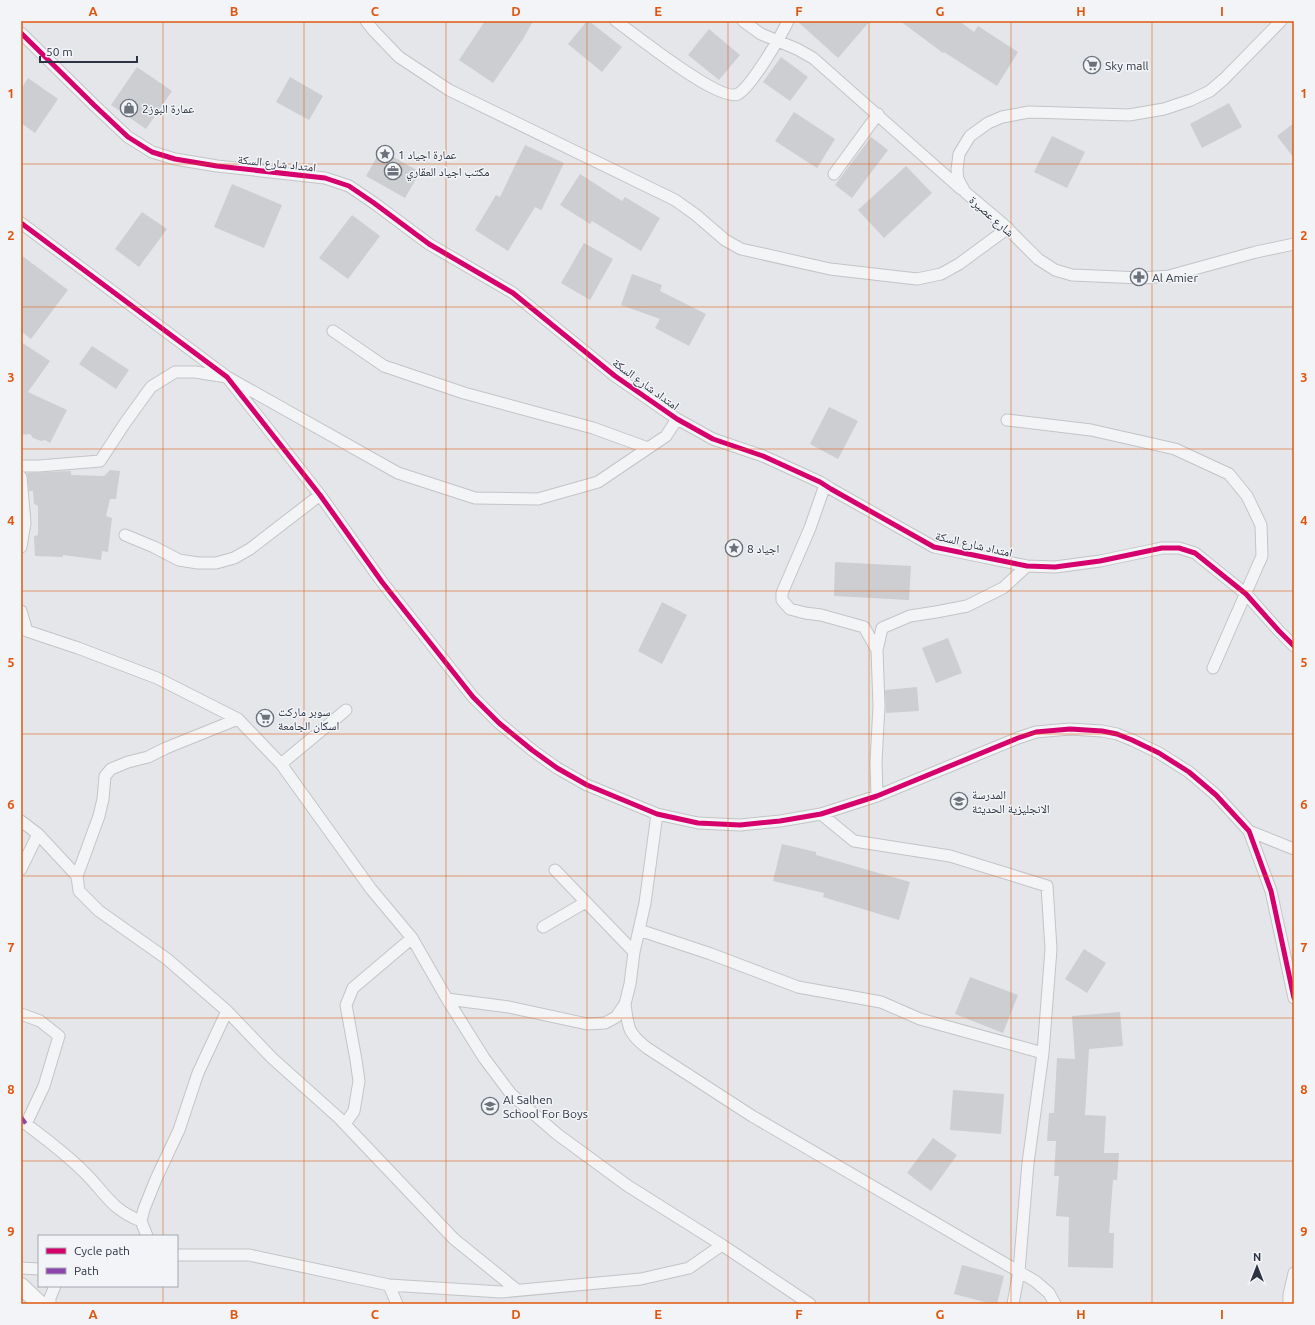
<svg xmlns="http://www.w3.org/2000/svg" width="1315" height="1325" font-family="Ubuntu,'Noto Naskh Arabic',sans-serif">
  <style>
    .building { fill: #ccced1 }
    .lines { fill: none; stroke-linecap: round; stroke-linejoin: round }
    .minor-casing { stroke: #c2c4c7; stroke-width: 13 }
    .secondary-casing { stroke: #c2c4c7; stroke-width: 18 }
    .minor { stroke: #f3f4f5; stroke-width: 11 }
    .secondary { stroke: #f7f7f7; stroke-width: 16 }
    .quiet { stroke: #8e44ad; stroke-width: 4; stroke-dasharray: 8 4; stroke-linecap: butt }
    .cycleway-casing { stroke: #f2f4f7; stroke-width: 8 }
    .cycleway { stroke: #d6006c; stroke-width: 5 }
    .grid { fill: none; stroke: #df570f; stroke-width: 1; stroke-opacity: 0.55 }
    .labels { text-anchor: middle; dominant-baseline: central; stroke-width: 3; stroke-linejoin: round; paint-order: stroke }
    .poi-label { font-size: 12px; fill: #2c3341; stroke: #f2f4f7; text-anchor: start }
    .street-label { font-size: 12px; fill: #2c3341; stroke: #f2f4f7 }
    .neatline { fill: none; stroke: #df570f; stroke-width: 1.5 }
    .grid-label { font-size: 13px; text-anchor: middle; font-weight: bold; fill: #df570f }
  </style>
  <rect width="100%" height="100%" fill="#e4e6e9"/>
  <path class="building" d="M485,21H533L523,39L493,83L459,60Z
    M587,21H589L622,47L602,72L568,44Z
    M797,21H870L838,58Z
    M900,21H959L974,32L978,26L1018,52L997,86L944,52L943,53Z
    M709,29L740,55L719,80L688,55Z
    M781,57L808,77L790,101L763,82Z
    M137,67L172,91L146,129L111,105Z
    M290,77L323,96L309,120L276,102Z
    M28,78L58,99L35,133L21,123V89Z
    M1229,103L1242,127L1202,148L1190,124Z
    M794,112L835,139L817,168L775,141Z
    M1294,123V158L1277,136Z
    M1052,136L1085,152L1067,188L1034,172Z
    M871,137L888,150L852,198L835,185Z
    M525,145L564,163L541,211V210L535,207L508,251L475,230L496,195L500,197Z
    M381,150L420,172L405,198L366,176Z
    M906,166L932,193L884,238L858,210Z
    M580,174L622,201L625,197L660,218L641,251L592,221L590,224L560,205Z
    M232,184L282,205L264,248L214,227Z
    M142,212L167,229L139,267L115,249Z
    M352,215L380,236L348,279L319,258Z
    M584,243L613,259L590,300L561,283Z
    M21,255L68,290L31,339L21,331Z
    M632,274L662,285L660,291L706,314L689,346L655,328L660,319L621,305Z
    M21,342L50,361L28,392L67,410L50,443L45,440L41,441L33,438L30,434L21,435Z
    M92,346L129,370L116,389L79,364Z
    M829,407L858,421L838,459L810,444Z
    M110,470L120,471L116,499H110L106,516L112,518L108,552L102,551L101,560L63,555V557L35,556L34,536L38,535V506L34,504L33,491H29L27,473L71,471V475L104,476Z
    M835,562L911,566L909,600L834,596Z
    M662,602L687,615L662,664L638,651Z
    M948,638L962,673L936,683L922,648Z
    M917,687L919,711L886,713L885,690Z
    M782,844L816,852V855L910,882L899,920L823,897L824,893L773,881Z
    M1084,949L1106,963L1087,993L1065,979Z
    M970,977L1018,995L1003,1033L955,1014Z
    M1120,1012L1123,1046L1089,1049L1085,1115L1106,1116L1104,1153H1119L1117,1180H1113L1109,1233H1114L1113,1268L1068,1267L1069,1217L1056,1216L1059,1176H1054L1056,1141H1047L1049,1113H1054L1057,1058L1075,1059L1072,1016Z
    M953,1090L1004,1094L1001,1134L950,1130Z
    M933,1138L957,1155L931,1191L907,1173Z
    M962,1265L1004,1276L997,1304H992L954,1294Z"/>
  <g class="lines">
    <defs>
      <path id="minor" d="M366,21L374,31L399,57L449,90L675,200L696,215L725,240L741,249L830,269L917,279L941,274L959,264L1008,228
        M616,21C635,34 719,103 738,94C751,87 781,36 788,21
        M743,21L761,34L797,49L813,58L961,189
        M1281,21L1224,79L1210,91L1191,100L1164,109L1129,115L1029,112L1002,117L988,123L970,136L959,154L957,170L958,179L965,192L1003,224L1038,259L1055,270L1072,275L1142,278L1169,276L1256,252L1294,244
        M21,33L94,105L128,137L152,152L175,159L217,166L325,178L349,186L374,203L429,244L513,293L615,376L677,419L713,439L763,456L820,482L831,489L934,547L1027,566L1055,567L1100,561L1162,548H1179L1195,553L1246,594L1279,631L1294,646
        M834,174L878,114
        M21,223L227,377L320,495L382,582L473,697L499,723L532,750L557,768L587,785L657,814L698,823L740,825L780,821L821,814L877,796L1018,738L1036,732L1070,729L1102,731L1117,734L1132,740L1159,753L1189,772L1216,795L1249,831L1271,891L1294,998
        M333,331L384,366L464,393L593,428L648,448
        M1007,420L1091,430L1175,449L1229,474L1247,496L1261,525L1262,556L1213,668
        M21,466H39L100,461L125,423L151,387L175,372H195L227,377L398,473L475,498L538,499L598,482L666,436L677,419
        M21,477L25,523L21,547
        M825,485L810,528L782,593V600L790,609L805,613L821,615L864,627L877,650
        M125,535L154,547L179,560L198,563H216L234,558L250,549L320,495
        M21,611L27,631L78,648L157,678L238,719L281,764L371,889L412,938L447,999L484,1058L511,1094L557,1134L628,1186L722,1245L810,1304
        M238,719L166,748L148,757L128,762L111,769L105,776L103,799L99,816L77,876L79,891L99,911L167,959L227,1011L272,1058L339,1118L454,1239L517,1290
        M281,764L346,710
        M877,796L876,762L879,706L877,650L882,628L910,616L936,612L967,606L1003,588L1027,566
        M821,814L854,841L950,856L1047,886L1051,949L1043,1053L1028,1163L1019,1271L1013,1304
        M21,821L38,834L77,876
        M1249,831L1294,849
        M21,869L38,834
        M555,870L634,952
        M543,927L586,902
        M639,930L711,954L798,987L881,1002L920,1019L1043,1053
        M447,999L509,1007L587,1024L605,1023L616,1017L625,1004L630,984L634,952L645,903L657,814
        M625,1004C628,1028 628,1033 647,1048L752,1116L1035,1281L1049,1293L1055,1304
        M21,1014L40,1021L59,1036L44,1086L26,1124C46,1139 66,1154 83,1171C105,1192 110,1209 141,1221
        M345,1124L354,1111L359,1081L356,1060L346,1005L353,988L412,938
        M147,1236L141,1221L144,1209L156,1179L179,1130L198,1073L227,1011
        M177,1255H249L389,1285L501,1292L641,1279L689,1268L722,1245
        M21,1268L39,1269
        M389,1285L397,1304
        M50,1304V1298L55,1286
        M1289,1304V1295L1294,1273"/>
      <path id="secondary" d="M21,1286L40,1304"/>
    </defs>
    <use href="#minor" class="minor-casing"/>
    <use href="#secondary" class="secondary-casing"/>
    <use href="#minor" class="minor"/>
    <use href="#secondary" class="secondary"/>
    <path class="quiet" d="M21,1117L26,1124"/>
    <defs>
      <path id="cycleway" d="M21,33L94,105L128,137L152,152L175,159L217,166L325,178L349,186L374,203L429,244L513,293L615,376L677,419L713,439L763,456L820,482L831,489L934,547L1027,566L1055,567L1100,561L1162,548H1179L1195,553L1246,594L1279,631L1294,646
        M21,223L227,377L320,495L382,582L473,697L499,723L532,750L557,768L587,785L657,814L698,823L740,825L780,821L821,814L877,796L1018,738L1036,732L1070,729L1102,731L1117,734L1132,740L1159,753L1189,772L1216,795L1249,831L1271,891L1294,998"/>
    </defs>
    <use href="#cycleway" class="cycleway-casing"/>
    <use href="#cycleway" class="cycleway"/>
  </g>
  <path class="grid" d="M163,21V1236M304,21V1304M446,21V1304M587,21V1304M728,21V1304M869,21V1304M1011,21V1304M1152,21V1304M21,164H1294M21,307H1294M21,449H1294M21,591H1294M21,734H1294M21,876H1294M21,1018H1294M21,1161H1294M163,1286V1304"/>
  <defs>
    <symbol id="supermarket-ring" viewBox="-11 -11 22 22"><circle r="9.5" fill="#f2f4f7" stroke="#6c727c" stroke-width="1.5"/><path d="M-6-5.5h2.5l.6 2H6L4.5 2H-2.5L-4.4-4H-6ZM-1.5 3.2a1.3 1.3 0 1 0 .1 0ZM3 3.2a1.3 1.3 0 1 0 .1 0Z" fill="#6c727c"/></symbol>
    <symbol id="shop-ring" viewBox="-11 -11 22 22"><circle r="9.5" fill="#f2f4f7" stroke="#6c727c" stroke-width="1.5"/><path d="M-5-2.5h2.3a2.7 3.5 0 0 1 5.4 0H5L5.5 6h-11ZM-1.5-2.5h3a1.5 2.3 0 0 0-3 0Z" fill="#6c727c"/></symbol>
    <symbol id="sight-ring" viewBox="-11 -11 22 22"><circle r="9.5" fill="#f2f4f7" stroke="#6c727c" stroke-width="1.5"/><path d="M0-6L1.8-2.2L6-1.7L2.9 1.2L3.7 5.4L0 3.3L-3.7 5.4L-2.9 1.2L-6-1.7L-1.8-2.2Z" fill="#6c727c"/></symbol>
    <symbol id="office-ring" viewBox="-11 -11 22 22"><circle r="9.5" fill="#f2f4f7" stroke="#6c727c" stroke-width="1.5"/><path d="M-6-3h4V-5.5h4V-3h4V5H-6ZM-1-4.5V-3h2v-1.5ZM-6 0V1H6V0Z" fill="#6c727c"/></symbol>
    <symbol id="pharmacy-ring" viewBox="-11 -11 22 22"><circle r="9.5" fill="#f2f4f7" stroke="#6c727c" stroke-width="1.5"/><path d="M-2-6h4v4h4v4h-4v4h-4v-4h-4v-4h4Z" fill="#6c727c"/></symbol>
    <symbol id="school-ring" viewBox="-11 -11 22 22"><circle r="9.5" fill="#f2f4f7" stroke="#6c727c" stroke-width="1.5"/><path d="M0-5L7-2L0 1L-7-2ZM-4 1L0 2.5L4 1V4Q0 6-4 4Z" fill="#6c727c"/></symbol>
  </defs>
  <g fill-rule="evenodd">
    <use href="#supermarket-ring" x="1082" y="55" width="20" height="20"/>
    <use href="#shop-ring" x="119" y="98" width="20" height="20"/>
    <use href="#sight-ring" x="375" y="144" width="20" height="20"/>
    <use href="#office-ring" x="383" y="161" width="20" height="20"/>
    <use href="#pharmacy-ring" x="1129" y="267" width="20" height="20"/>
    <use href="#sight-ring" x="724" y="538" width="20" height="20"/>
    <use href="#supermarket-ring" x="255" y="708" width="20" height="20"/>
    <use href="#school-ring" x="949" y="791" width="20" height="20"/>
    <use href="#school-ring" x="480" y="1096" width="20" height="20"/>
  </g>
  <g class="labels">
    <g class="poi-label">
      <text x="1105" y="65">Sky mall</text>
      <text x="142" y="108">عمارة البوز2</text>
      <text x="398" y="154">عمارة اجياد 1</text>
      <text x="406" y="171">مكتب اجياد العقاري</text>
      <text x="1152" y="277">Al Amier</text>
      <text x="747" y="548">اجياد 8</text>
      <text x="278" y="711">سوبر ماركت<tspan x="278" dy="14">اسكان الجامعة</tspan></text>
      <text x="972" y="794">المدرسة<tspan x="972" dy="14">الانجليزية الحديثة</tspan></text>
      <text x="503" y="1099">Al Salhen<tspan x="503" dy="14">School For Boys</tspan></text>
    </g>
    <g class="street-label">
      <text transform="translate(277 163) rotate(6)">امتداد شارع السكة</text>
      <text transform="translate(992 216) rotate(41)">شارع عصيرة</text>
      <text transform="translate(646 384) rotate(36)">امتداد شارع السكة</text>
      <text transform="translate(974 544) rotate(13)">امتداد شارع السكة</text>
    </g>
  </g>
  <rect width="1315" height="1325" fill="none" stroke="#f2f4f7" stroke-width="44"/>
  <rect x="38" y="1235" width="140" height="52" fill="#f2f4f7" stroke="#a3a7ae"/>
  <rect x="46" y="1248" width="20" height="6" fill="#d6006c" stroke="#a3a7ae"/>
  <text x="74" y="1255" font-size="12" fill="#2c3341">Cycle path</text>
  <rect x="46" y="1268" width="20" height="6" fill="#8e44ad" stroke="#a3a7ae"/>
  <text x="74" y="1275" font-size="12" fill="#2c3341">Path</text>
  <g transform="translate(1257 1267)" stroke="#f2f4f7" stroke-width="3" paint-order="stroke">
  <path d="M0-3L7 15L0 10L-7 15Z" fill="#2c3341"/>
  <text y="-6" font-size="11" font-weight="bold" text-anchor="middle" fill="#2c3341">N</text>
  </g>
  <path d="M40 56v6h97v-6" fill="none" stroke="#2c3341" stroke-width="2"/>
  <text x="46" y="56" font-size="12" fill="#2c3341" stroke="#f2f4f7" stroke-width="3" paint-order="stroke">50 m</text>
  <rect x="22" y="22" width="1271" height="1281" class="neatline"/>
  <g class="grid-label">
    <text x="93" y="16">A</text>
    <text x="234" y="16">B</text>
    <text x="375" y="16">C</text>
    <text x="516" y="16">D</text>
    <text x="658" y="16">E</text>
    <text x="799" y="16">F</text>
    <text x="940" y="16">G</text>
    <text x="1081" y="16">H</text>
    <text x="1222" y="16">I</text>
    <text x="11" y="98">1</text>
    <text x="1304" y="98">1</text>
    <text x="11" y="240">2</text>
    <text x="1304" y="240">2</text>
    <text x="11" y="382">3</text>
    <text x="1304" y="382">3</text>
    <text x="11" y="525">4</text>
    <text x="1304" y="525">4</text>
    <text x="11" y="667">5</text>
    <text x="1304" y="667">5</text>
    <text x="11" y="809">6</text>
    <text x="1304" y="809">6</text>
    <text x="11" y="952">7</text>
    <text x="1304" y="952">7</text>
    <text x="11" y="1094">8</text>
    <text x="1304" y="1094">8</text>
    <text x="11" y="1236">9</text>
    <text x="1304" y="1236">9</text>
    <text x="93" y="1319">A</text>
    <text x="234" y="1319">B</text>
    <text x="375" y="1319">C</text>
    <text x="516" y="1319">D</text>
    <text x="658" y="1319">E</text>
    <text x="799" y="1319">F</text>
    <text x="940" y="1319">G</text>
    <text x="1081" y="1319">H</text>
    <text x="1222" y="1319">I</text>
  </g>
</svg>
